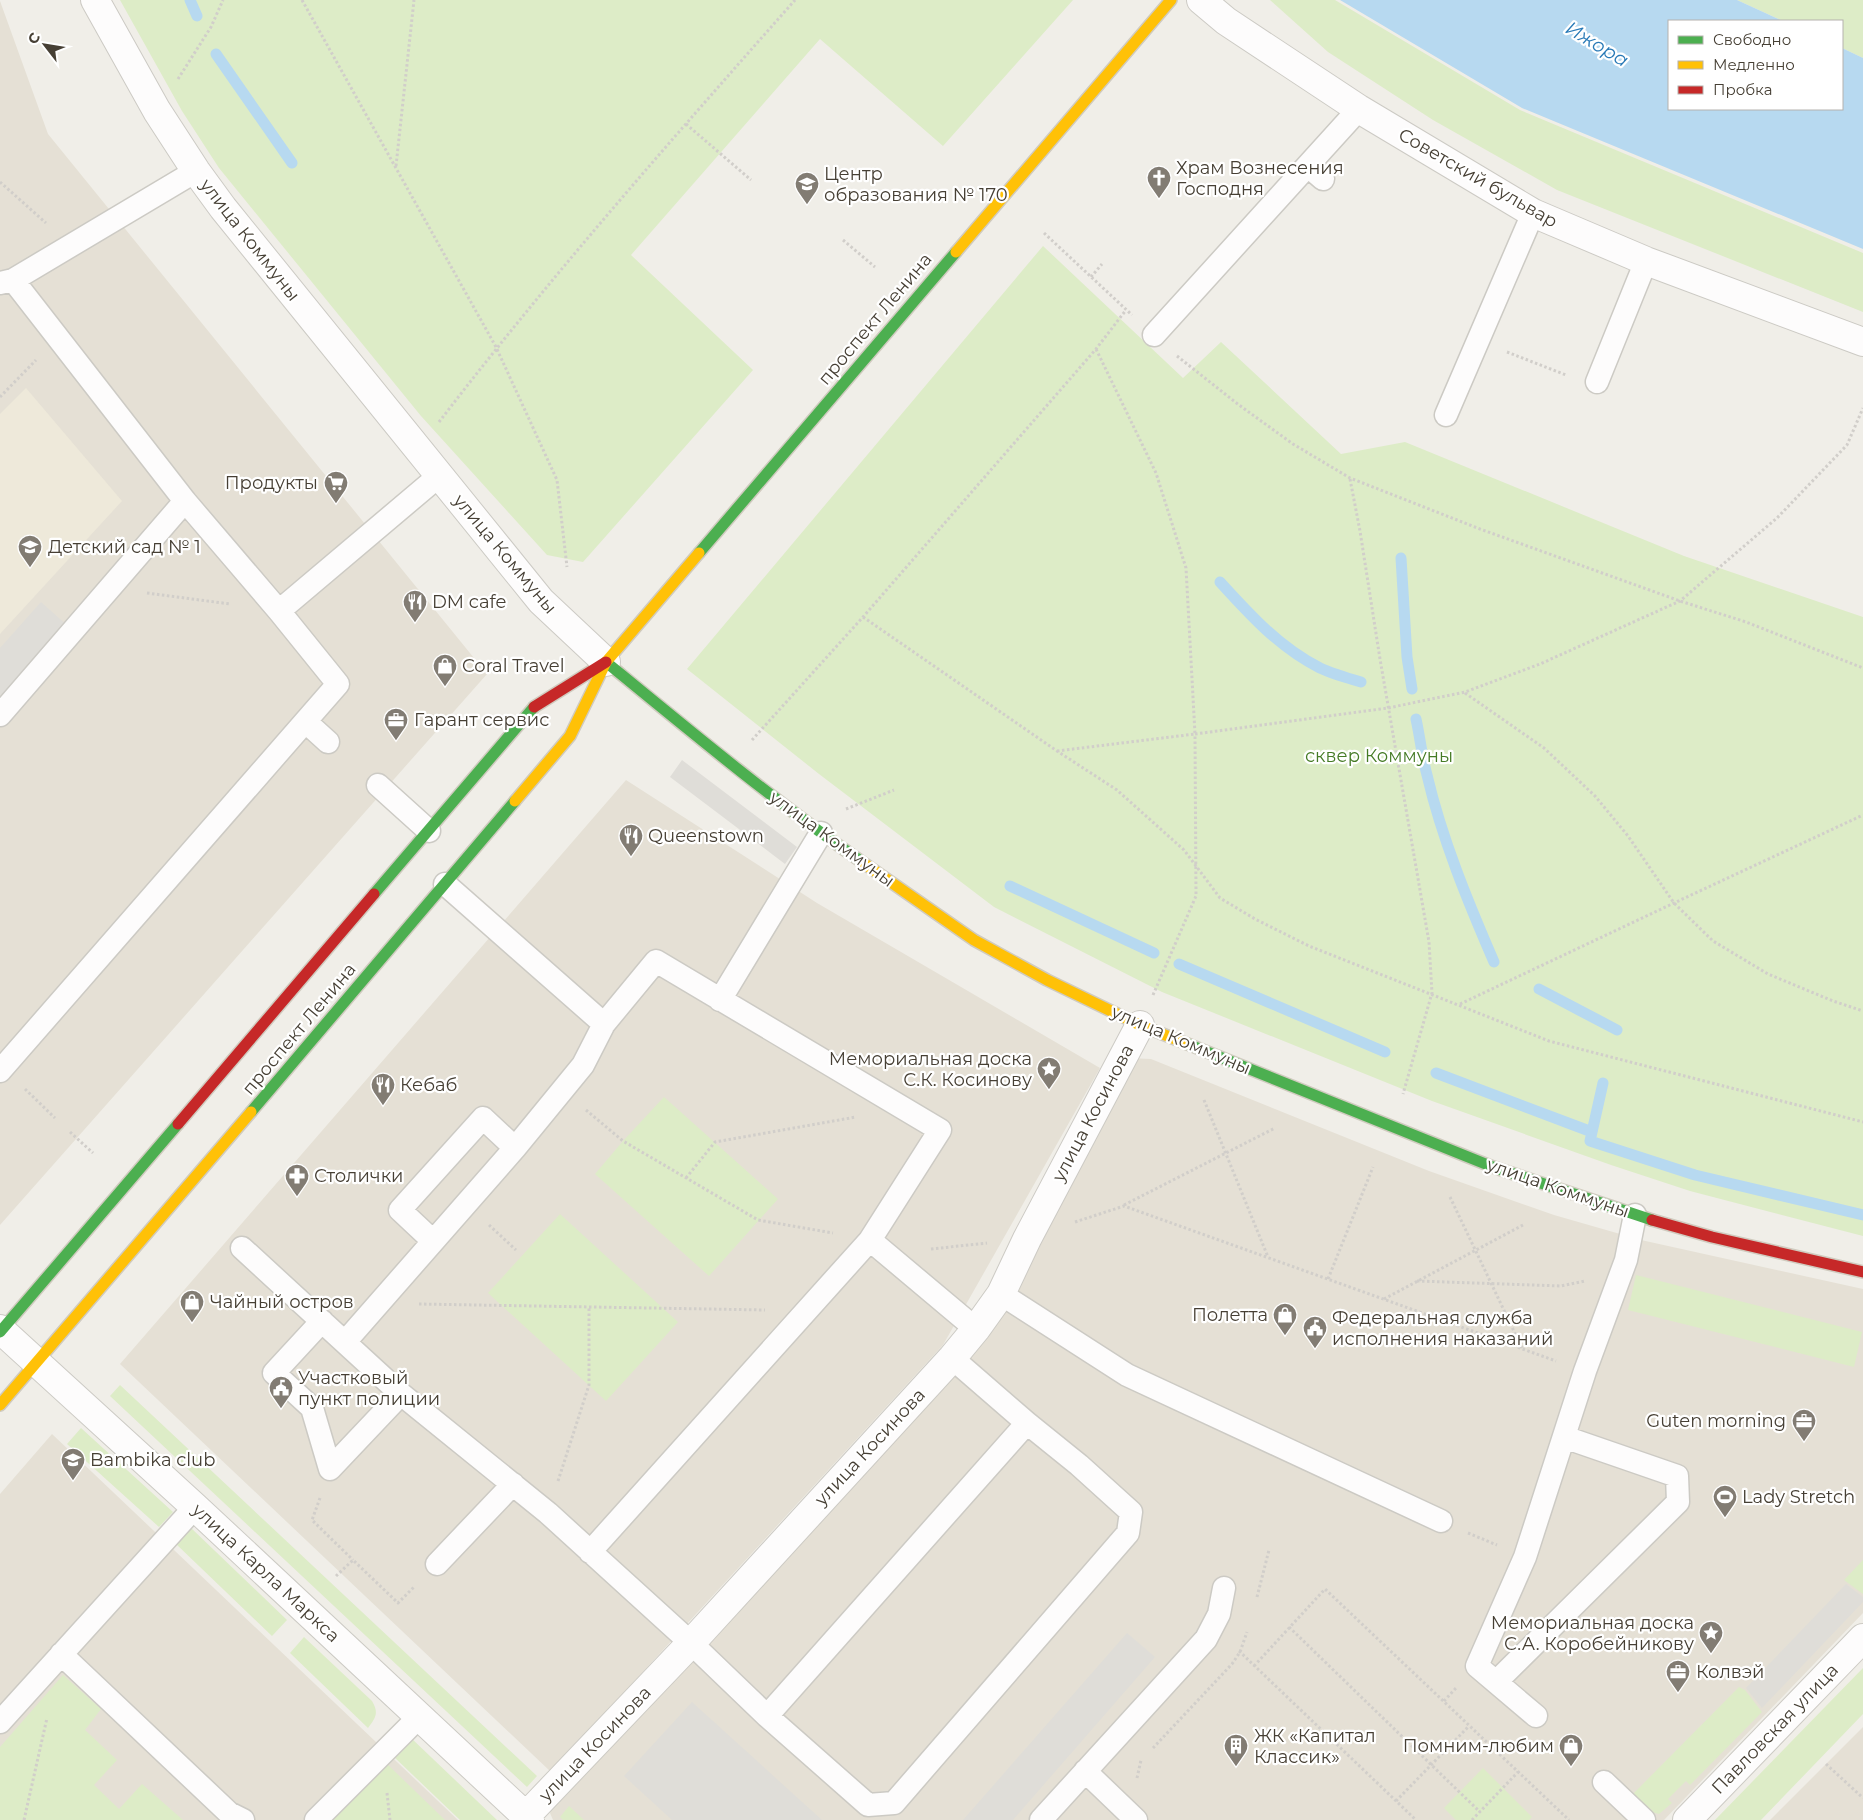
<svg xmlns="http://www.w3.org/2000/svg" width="1863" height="1820" font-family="Montserrat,sans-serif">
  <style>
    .residential { fill: #e5e0d5 }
    .education { fill: #eee9da }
    .green { fill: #ddecc7 }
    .parking { fill: #dfddd8 }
    .water { fill: #b7d9f0 }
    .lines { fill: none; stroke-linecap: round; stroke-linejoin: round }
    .stream { stroke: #b7d9f0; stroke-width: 11 }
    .lane-casing { stroke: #cccac4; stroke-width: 25 }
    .street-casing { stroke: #cccac4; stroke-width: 30 }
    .fast-casing { stroke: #d0cbbf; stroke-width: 14 }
    .slow-casing { stroke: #d0cbbf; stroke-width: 14 }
    .jam-casing { stroke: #d0cbbf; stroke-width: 14 }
    .path { stroke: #d1ceca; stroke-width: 3; stroke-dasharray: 2.5 2.5; stroke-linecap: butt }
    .lane { stroke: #fdfcfc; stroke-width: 22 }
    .street { stroke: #fdfcfc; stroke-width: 28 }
    .fast { stroke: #4caf50; stroke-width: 11 }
    .slow { stroke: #ffc107; stroke-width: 11 }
    .jam { stroke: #c62828; stroke-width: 11 }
    .labels { text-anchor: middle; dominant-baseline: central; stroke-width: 4.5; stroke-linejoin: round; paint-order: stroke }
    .poi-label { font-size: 18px; fill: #463f34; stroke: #fff; text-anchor: start }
    .street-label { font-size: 18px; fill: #463f34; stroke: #fff }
    .park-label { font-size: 18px; fill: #457b25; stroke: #fff }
    .water-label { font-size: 19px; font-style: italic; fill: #297ab7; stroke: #fff }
  </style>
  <rect width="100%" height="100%" fill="#f0eee8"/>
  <path class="residential" d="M0,1L48,134L487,674L0,1225Z
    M626,780L817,903L1100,1068L943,1345L551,1772L120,1364Z
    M1129,1058L1151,1059L1429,1171L1554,1215L1641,1240L1863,1289V1613L1664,1820H553L550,1813L557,1794L948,1372Z
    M52,1434L458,1820H0V1494Z
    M1863,1727V1820H1770Z"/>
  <path class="education" d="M26,388L122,501L0,634V414Z"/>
  <path class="green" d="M120,0H1073L943,146L820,39L631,255L753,370L583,562L547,555L421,416L219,168L182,111Z
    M1270,0H1335L1520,110L1863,253V312L1557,190L1433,120L1328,52Z
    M1737,0H1863V58L1842,48V21H1783Z
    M1043,246L1183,378L1221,342L1341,454L1405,442L1684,556L1863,617V1236L1690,1191L1611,1165L1432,1101L1162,992L994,907L819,774L687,669Z
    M664,1097L778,1199L709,1276L595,1174L623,1141Z
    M560,1214L678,1322L606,1401L488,1293Z
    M1636,1275L1862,1332L1854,1367L1628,1310Z
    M120,1385L537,1776L527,1787L110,1396Z
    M81,1428L173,1512L159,1527L67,1444Z
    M190,1527L287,1620L272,1636L175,1543Z
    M1863,1560V1594L1844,1580Z
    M304,1637L372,1701C379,1713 376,1717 368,1728L290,1653Z
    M1863,1668V1714L1761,1820H1715Z
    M63,1675L101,1709L85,1730L117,1760L94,1785L119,1809L142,1784L183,1820H0V1747Z
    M1739,1687L1745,1690L1762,1712L1690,1785L1686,1781L1668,1799L1672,1803L1659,1814L1648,1811L1631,1796Z
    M410,1737L497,1820H460L393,1756Z
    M383,1760L445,1820H326Z
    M1483,1768L1532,1817L1529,1820H1456L1444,1808Z
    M569,1806L584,1820H563L560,1817Z"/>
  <path class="parking" d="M41,602L69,627L0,704V648Z
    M682,760L797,847L785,864L670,777Z
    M1846,1584L1863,1597V1602L1762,1708L1746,1688Z
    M1127,1633L1155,1657L1013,1820H963Z
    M692,1702L822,1820H672L624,1776Z"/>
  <path class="water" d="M1340,0H1737L1783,21H1669V109H1842V48L1863,58V249L1522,108Z"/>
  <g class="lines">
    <path class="stream" d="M190,0L197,16
      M216,54L292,163
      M1401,558L1407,657L1412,689
      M1220,582C1250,615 1280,648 1320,668C1333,674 1347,678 1361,682
      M1416,719C1420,737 1422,757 1427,775C1442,839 1468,902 1494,962
      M1010,886L1154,953
      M1179,964L1385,1052
      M1539,989L1617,1030
      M1436,1073L1592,1132
      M1603,1083L1590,1141L1695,1175L1863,1215"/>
    <defs>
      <path id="lane" d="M1308,166L1323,179
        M0,283L13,280L196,171
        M1154,335L1359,109
        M1597,382L1646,261
        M1446,415L1533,213
        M279,611L440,475
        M0,715L185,501
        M306,722L328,742
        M378,785L429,831
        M445,884L604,1024
        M720,1000L821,833
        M0,1071L338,684L279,611L185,501L13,280
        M870,1240L976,1329
        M433,1241L400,1210L483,1118L515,1148
        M242,1248L401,1394L548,1513L691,1643L767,1716L1027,1423L952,1358
        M1001,1294L1127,1375L1441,1521
        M322,1321L274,1373L312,1408L330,1469L401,1394
        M345,1342L515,1148L583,1065L604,1024L656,961L940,1130L870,1240L590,1552
        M437,1564L513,1484
        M61,1654L229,1813L243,1820
        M1496,1682L1678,1502L1677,1476L1564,1437
        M767,1716L868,1805L894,1803L1128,1533L1131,1512L1079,1465L1027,1423
        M1536,1716L1477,1666L1525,1557L1585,1371L1626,1260L1635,1215
        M0,1722L195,1507
        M1085,1771L1136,1820
        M1604,1782L1644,1820
        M316,1820L420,1716
        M1041,1820L1206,1639L1219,1614L1224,1588"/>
      <path id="street" d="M95,0L157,111L196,171L223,208L541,601L606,662
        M1201,0L1226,21L1359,109L1533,213L1646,261L1863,342
        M0,1329L195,1507L530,1820
        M526,1816L691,1643L952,1358L976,1329L1001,1294L1027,1239L1140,1025
        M1687,1820L1863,1638"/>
      <path id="fast" d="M699,553L956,252
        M606,662C690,731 773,800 862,862
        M374,894L534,707
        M1185,1043L1493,1167L1652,1220
        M251,1112L515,801
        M0,1332L178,1124"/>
      <path id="slow" d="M956,252L1171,0
        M515,801L570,736L606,662L699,553
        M862,862L974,940L1047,980L1140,1025L1185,1043
        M0,1405L251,1112"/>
      <path id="jam" d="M534,707L606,662
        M178,1124L374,894
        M1652,1220L1712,1237L1863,1272"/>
    </defs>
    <use href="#lane" class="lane-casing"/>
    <use href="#street" class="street-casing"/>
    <use href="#fast" class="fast-casing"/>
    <use href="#slow" class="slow-casing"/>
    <use href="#jam" class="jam-casing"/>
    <path class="path" d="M302,0L496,347L557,480L567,567
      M178,79L211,27L223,0
      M686,124L751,180
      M396,166L414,0
      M0,182L46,223
      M1044,233L1132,315
      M843,240L875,267
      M1091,277L1102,264
      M1507,352L1566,375
      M1177,356L1239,405L1293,444L1350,478L1480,529L1680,601L1746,622L1863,668
      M0,397L36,360
      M439,422C551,276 673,138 795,0
      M1350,479L1360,531L1380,659L1429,942L1432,993L1403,1094
      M147,593L230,604
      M863,617L1057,751L1117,790L1184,850L1220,898L1255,919L1309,946L1549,1041L1863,1122
      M1465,693L1544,748L1595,796L1628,836L1674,903L1713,941L1768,974L1833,1001L1863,1011
      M752,740L863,617L1096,349L1126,310
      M1057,751L1195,734L1186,568L1156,473L1096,349
      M846,809L894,790
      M1153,995L1196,896L1195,734L1388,708L1465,692L1540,664L1680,601L1777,518L1847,445L1863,408
      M1460,1004L1674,903L1863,815
      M25,1089L55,1118
      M1204,1100L1268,1257
      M586,1110L623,1141L758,1220L833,1233
      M70,1132L93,1153
      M686,1178L715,1142L856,1117
      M1450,1197L1522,1348
      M1124,1205L1275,1128
      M1075,1222L1124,1206L1556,1361
      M489,1225L516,1250
      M931,1249L987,1243
      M1328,1279L1373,1167
      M1417,1281L1561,1286L1585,1281
      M1384,1299L1523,1225
      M419,1304L765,1310
      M558,1481L589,1385V1307
      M320,1498L312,1520L353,1560
      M1468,1533L1497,1545
      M336,1576L353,1560L398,1603L415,1586
      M1257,1597L1269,1550
      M1289,1627L1480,1812
      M1239,1651L1416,1820
      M1254,1666L1325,1589L1569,1820
      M1444,1701L1456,1688
      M1153,1748L1232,1664L1240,1652L1247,1632
      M1826,1764L1863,1798
      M1137,1778L1141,1760
      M387,1793L390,1820
      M1396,1801L1469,1726
      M24,1820L47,1718
      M1472,1820L1518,1772"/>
    <use href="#lane" class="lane"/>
    <use href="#street" class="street"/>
    <use href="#fast" class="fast"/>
    <use href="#slow" class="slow"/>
    <use href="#jam" class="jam"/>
  </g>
  <defs>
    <symbol id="church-pin" viewBox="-11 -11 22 30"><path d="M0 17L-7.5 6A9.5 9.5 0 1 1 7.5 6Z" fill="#827c73" stroke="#fff"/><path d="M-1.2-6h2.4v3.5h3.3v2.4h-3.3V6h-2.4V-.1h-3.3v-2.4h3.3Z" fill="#fff"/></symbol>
    <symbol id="school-pin" viewBox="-11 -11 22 30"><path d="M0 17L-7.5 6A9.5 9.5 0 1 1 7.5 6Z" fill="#827c73" stroke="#fff"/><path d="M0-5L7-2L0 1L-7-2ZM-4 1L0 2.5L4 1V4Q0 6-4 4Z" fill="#fff"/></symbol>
    <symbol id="supermarket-pin" viewBox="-11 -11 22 30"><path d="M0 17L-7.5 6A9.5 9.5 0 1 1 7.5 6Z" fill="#827c73" stroke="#fff"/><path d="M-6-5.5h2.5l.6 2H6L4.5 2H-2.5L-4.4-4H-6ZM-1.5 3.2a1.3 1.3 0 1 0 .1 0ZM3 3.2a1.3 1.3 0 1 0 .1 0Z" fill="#fff"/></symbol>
    <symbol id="restaurant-pin" viewBox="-11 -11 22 30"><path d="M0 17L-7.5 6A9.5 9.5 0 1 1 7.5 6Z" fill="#827c73" stroke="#fff"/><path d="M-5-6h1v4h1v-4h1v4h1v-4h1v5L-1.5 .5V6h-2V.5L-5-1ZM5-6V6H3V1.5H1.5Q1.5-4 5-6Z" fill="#fff"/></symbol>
    <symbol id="shop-pin" viewBox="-11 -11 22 30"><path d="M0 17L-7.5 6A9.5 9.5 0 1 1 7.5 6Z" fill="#827c73" stroke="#fff"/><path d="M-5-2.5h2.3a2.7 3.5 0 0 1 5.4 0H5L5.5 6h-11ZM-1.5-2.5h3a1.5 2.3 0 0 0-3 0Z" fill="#fff"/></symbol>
    <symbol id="office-pin" viewBox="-11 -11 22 30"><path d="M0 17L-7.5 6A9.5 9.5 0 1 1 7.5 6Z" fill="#827c73" stroke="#fff"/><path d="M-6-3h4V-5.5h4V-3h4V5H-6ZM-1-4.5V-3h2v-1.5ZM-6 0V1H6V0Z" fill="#fff"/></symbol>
    <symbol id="sight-pin" viewBox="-11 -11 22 30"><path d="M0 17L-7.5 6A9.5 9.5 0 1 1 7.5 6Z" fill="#827c73" stroke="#fff"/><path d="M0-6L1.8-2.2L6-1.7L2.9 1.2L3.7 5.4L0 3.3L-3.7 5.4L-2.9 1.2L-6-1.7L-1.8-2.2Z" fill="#fff"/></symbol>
    <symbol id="pharmacy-pin" viewBox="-11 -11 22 30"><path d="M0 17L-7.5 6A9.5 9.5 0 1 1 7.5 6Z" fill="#827c73" stroke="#fff"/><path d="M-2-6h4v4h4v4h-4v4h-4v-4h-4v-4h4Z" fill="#fff"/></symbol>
    <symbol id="civic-pin" viewBox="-11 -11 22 30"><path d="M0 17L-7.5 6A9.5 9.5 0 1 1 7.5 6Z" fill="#827c73" stroke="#fff"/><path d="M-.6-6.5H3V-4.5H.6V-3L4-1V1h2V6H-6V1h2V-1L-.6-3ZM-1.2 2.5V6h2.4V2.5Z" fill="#fff"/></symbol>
    <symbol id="stadium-pin" viewBox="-11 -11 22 30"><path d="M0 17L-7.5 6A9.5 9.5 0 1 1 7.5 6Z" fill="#827c73" stroke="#fff"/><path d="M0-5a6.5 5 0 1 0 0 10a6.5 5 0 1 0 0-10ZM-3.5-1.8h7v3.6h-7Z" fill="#fff"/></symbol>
    <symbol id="building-pin" viewBox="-11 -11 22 30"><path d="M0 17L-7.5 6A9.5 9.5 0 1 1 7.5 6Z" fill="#827c73" stroke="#fff"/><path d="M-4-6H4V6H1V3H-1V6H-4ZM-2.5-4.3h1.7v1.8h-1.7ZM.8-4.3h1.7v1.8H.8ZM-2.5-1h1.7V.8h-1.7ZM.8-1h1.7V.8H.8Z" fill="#fff"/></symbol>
  </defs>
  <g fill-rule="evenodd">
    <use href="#church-pin" x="1145" y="164" width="28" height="38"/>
    <use href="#school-pin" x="793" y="170" width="28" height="38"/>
    <use href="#supermarket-pin" x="322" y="469" width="28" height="38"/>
    <use href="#school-pin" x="16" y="533" width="28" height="38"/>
    <use href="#restaurant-pin" x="401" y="588" width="28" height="38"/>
    <use href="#shop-pin" x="431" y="652" width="28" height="38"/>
    <use href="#office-pin" x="382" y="706" width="28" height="38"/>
    <use href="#restaurant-pin" x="617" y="822" width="28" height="38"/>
    <use href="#sight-pin" x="1035" y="1055" width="28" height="38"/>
    <use href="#restaurant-pin" x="369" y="1071" width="28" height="38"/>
    <use href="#pharmacy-pin" x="283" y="1162" width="28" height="38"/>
    <use href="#shop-pin" x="178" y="1288" width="28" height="38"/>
    <use href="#shop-pin" x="1271" y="1301" width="28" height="38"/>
    <use href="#civic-pin" x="1301" y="1314" width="28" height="38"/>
    <use href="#civic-pin" x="267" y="1374" width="28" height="38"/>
    <use href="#office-pin" x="1790" y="1407" width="28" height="38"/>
    <use href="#school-pin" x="59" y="1446" width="28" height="38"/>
    <use href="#stadium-pin" x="1711" y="1483" width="28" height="38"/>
    <use href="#sight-pin" x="1697" y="1619" width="28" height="38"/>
    <use href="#office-pin" x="1664" y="1658" width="28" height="38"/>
    <use href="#building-pin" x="1222" y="1732" width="28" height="38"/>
    <use href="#shop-pin" x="1557" y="1732" width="28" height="38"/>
  </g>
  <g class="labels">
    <g class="poi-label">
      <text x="1176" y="168">Храм Вознесения<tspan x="1176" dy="21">Господня</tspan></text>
      <text x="824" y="174">Центр<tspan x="824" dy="21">образования № 170</tspan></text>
      <text x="318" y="483" text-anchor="end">Продукты</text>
      <text x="48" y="547">Детский сад № 1</text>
      <text x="432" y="602">DM cafe</text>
      <text x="462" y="666">Coral Travel</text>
      <text x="414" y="720">Гарант сервис</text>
      <text x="648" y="836">Queenstown</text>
      <text x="1032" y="1059" text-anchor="end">Мемориальная доска<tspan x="1032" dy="21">С.К. Косинову</tspan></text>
      <text x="400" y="1085">Кебаб</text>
      <text x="314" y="1176">Столички</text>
      <text x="210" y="1302">Чайный остров</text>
      <text x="1268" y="1315" text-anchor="end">Полетта</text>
      <text x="1332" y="1318">Федеральная служба<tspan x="1332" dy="21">исполнения наказаний</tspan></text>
      <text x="298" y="1378">Участковый<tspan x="298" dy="21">пункт полиции</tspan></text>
      <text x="1786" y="1421" text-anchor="end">Guten morning</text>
      <text x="90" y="1460">Bambika club</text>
      <text x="1742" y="1497">Lady Stretch</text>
      <text x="1694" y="1623" text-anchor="end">Мемориальная доска<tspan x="1694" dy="21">С.А. Коробейникову</tspan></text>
      <text x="1696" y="1672">Колвэй</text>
      <text x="1254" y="1736">ЖК «Капитал<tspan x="1254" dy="21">Классик»</tspan></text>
      <text x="1554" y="1746" text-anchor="end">Помним-любим</text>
    </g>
    <g class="street-label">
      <text transform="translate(1478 178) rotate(30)">Советский бульвар</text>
      <text transform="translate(250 240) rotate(52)">улица Коммуны</text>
      <text transform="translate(875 319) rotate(-50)">проспект Ленина</text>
      <text transform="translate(505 554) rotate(50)">улица Коммуны</text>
      <text transform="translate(832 839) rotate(36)">улица Коммуны</text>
      <text transform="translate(299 1029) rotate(-50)">проспект Ленина</text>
      <text transform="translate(1181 1040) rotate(23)">улица Коммуны</text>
      <text transform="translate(1093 1113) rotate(-62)">улица Косинова</text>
      <text transform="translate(1558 1188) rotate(19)">улица Коммуны</text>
      <text transform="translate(870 1447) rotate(-47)">улица Косинова</text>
      <text transform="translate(266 1573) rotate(43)">улица Карла Маркса</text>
      <text transform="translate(1775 1729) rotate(-46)">Павловская улица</text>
      <text transform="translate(595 1744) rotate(-46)">улица Косинова</text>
    </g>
    <g class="park-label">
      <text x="1379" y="756">сквер Коммуны</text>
    </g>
    <g class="water-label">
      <text transform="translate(1597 44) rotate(31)">Ижора</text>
    </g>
  </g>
  <rect x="1668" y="20" width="175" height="90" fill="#ffffff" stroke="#b5b2ae"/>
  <rect x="1678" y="36" width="25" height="8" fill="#4caf50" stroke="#b5b2ae"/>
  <text x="1713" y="45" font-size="15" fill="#463f34">Свободно</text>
  <rect x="1678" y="61" width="25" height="8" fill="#ffc107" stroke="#b5b2ae"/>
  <text x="1713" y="70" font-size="15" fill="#463f34">Медленно</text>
  <rect x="1678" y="86" width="25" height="8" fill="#c62828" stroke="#b5b2ae"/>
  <text x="1713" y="95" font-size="15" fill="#463f34">Пробка</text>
  <g transform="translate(45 45) rotate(301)" stroke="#ffffff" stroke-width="4" paint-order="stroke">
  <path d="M0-4L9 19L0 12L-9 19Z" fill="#463f34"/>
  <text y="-8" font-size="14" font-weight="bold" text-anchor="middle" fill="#463f34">С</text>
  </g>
</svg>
